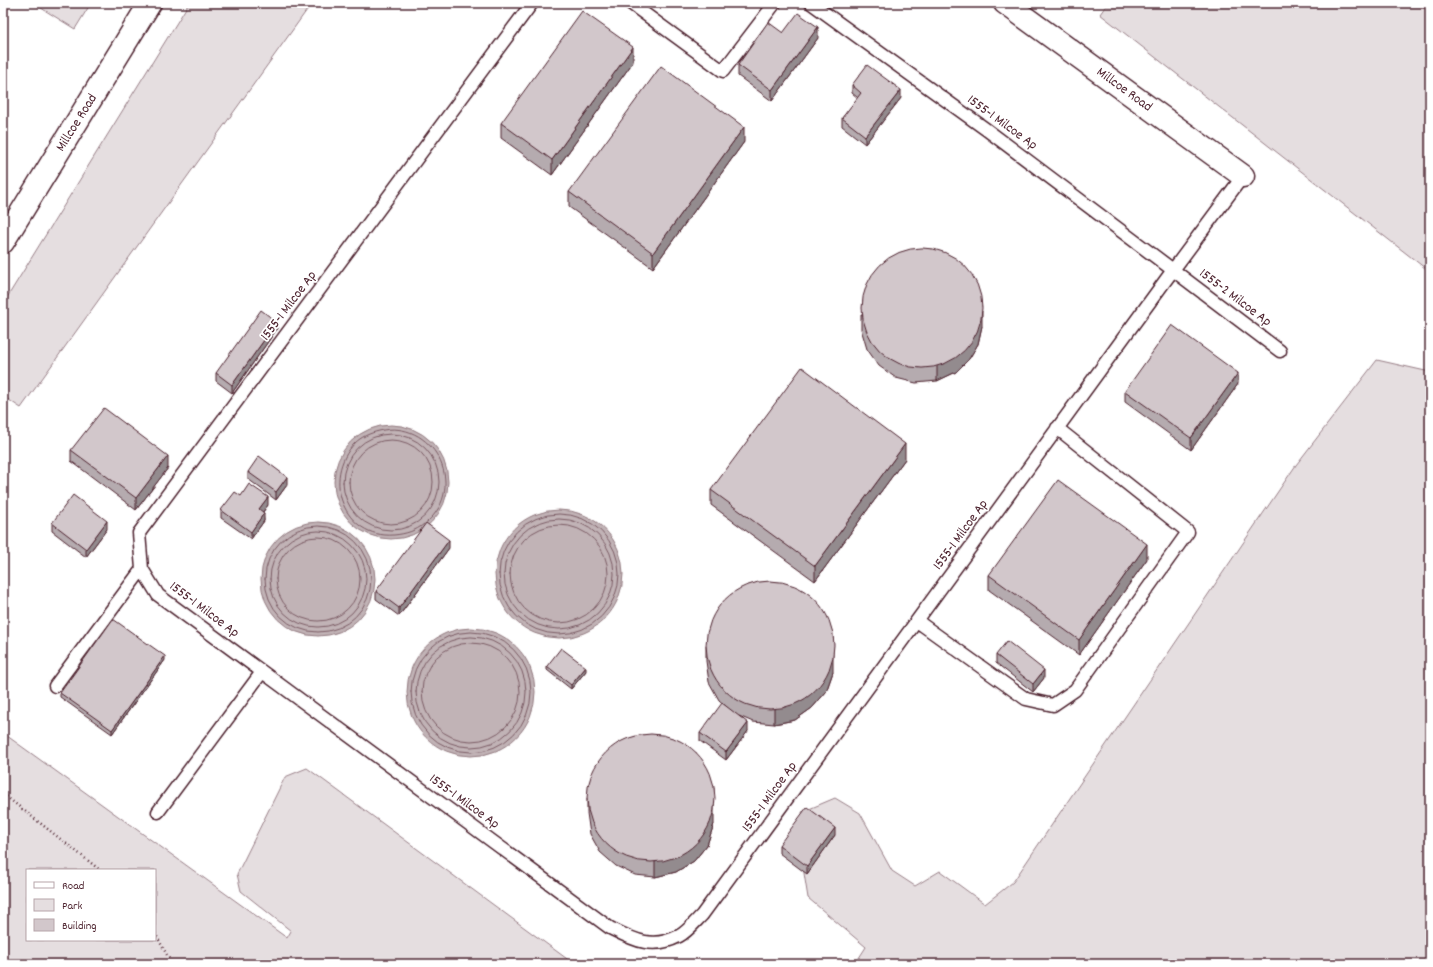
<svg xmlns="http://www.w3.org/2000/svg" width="1433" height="967" font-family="Dekko,sans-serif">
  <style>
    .green { fill: #e5dee0; stroke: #987e86; fill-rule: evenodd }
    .water { fill: #c1b3b6; stroke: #91787e }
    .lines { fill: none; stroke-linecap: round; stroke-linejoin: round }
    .shore { stroke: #7a5a63; stroke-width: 1 }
    .service-casing { stroke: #4a1f2b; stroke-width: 15 }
    .minor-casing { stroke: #4a1f2b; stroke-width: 25 }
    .path { stroke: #4a1f2b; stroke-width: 2.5; stroke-dasharray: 1 3; stroke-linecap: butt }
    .service { stroke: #fff; stroke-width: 12 }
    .minor { stroke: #fff; stroke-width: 22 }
    .wall { fill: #b5abaf; stroke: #4a1f2b }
    .shaded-wall { fill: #938b8e; stroke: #4a1f2b }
    .building { fill: #d2c7cb; stroke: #4a1f2b }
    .labels { text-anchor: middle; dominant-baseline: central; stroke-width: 3.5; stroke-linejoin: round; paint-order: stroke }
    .street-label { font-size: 14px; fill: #4a1f2b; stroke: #fff }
  </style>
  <rect width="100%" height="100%" fill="#fff"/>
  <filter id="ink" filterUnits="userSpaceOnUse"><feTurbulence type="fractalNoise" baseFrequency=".025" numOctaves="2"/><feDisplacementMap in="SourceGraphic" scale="8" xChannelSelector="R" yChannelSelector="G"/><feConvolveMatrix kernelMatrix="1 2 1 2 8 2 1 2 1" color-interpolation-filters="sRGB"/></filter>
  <g filter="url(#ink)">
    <path class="green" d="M33,3H91L75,29Z
      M189,3H312L21,408L3,396V304Z
      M1108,3H1430V272L1100,14Z
      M1377,360L1430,372V964H855L866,947L808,898L802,861L810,839L802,812L835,798L860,813L892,871L915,886L940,871L985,904L1013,882L1296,465Z
      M3,733L287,938L291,931L241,891L237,874L285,777L307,768L574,964H3ZM27,870H155V940H27Z"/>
    <path class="water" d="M334 482a57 57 0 1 1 114 0a57 57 0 1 1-114 0Z
      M495 574a64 64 0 1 1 128 0a64 64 0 1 1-128 0Z
      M261 579a57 57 0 1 1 114 0a57 57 0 1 1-114 0Z
      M407 692a64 64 0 1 1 128 0a64 64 0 1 1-128 0Z"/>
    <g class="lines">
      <path class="shore" d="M343 482a48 48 0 1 1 96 0a48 48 0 1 1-96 0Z
        M349 482a42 42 0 1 1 84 0a42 42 0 1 1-84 0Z
        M499 574a60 60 0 1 1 120 0a60 60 0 1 1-120 0Z
        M504 574a55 55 0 1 1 110 0a55 55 0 1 1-110 0Z
        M424,524C416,531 405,534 394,535C344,539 321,478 355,443C361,437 370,433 379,431C432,417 469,486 427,522
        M510 574a49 49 0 1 1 98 0a49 49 0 1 1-98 0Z
        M265 579a53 53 0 1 1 106 0a53 53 0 1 1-106 0Z
        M270 579a48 48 0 1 1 96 0a48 48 0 1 1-96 0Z
        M276 579a42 42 0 1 1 84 0a42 42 0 1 1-84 0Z
        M411 692a60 60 0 1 1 120 0a60 60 0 1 1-120 0Z
        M416 692a55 55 0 1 1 110 0a55 55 0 1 1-110 0Z
        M422 692a49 49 0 1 1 98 0a49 49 0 1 1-98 0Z"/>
      <defs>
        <path id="service" d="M532,3L139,533L142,569L158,595L610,928C634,940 652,950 679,936C687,932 695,922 702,915L1173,270L987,130L811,3
          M630,3L723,71L775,3
          M1243,176L1173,270L1280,351
          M917,621L1026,699L1053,705L1075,690L1188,532L1057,428
          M55,686L142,569
          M158,812L262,672"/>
        <path id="minor" d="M1005,3L1243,176
          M3,242L150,3"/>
      </defs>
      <use href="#service" class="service-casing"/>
      <use href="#minor" class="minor-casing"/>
      <path class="path" d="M3,794L100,870
        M155,933L172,964"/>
      <use href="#service" class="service"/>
      <use href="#minor" class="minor"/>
    </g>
    <path class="wall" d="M783,33L818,38L772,101L738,76V65Z
      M633,62L552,175L501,138V123Z
      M852,85L901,98L865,144L842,126V118L858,98L852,93Z
      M744,142L653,268L569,207V192Z
      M861,314L982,326L978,344L969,359L956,372L937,381L916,383L896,378L879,366L867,349L861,329Z
      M277,329L232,393L216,381V373Z
      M1238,384L1191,450L1125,402V391Z
      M71,450L168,468L136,510L71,461Z
      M905,459L815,581L711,505V490Z
      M248,472L287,485L276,500L248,479Z
      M241,496L268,505L263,512L264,521L251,539L221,518V510Z
      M52,523L107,529L86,557L52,531Z
      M449,548L399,616L376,599V591Z
      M1147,559L1079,655L989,590V575Z
      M706,646L833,672L826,692L812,708L795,720L774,724L753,722L739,716L748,731L726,760L700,741V733L728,708L719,700L709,682L706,661Z
      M996,655L1044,678L1033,692L996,663Z
      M165,660L112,734L60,697V693Z
      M547,666L586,671L571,689L547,670Z
      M587,798L714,824L707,845L694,861L676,872L655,877L635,875L616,866L600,852L590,834L587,813Z
      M835,835L807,874L779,853V845Z"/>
    <path class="shaded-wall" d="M818,27V38L772,101V90Z
      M633,47V62L552,175V160Z
      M901,90V98L865,144V136Z
      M744,127V142L653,268V253Z
      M982,311V326L978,344L969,359L956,372L937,381V366Z
      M277,322V329L232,393V385Z
      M1238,373V384L1191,450V438Z
      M905,444V459L815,581V566Z
      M168,456V468L136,510V498Z
      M287,477V485L276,500V492Z
      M268,497V505L259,517V509Z
      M264,513V521L251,539V532Z
      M107,521V529L86,557V549Z
      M449,540V548L399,616V608Z
      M1147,544V559L1079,655V640Z
      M833,635V672L826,692L812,708L795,720L774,724V709Z
      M165,656V660L112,734V730Z
      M586,667V671L571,689V685Z
      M1044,670V678L1033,692V684Z
      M748,723V731L726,760V752Z
      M714,788V824L707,845L694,861L676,872L655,877V862Z
      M835,828V835L807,874V866Z"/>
    <path class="building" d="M582,11L633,47L552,160L501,123Z
      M798,13L818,27L772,90L738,65L768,22L783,33Z
      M867,65L901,90L865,136L842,118L861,93L852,85Z
      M661,66L744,127L653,253L569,192Z
      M862 308a60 60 0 1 1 120 0a60 60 0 1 1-120 0Z
      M261,310L277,322L232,385L216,373Z
      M1172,325L1238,373L1191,438L1125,391Z
      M802,367L905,444L815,566L711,490Z
      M104,408L168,456L136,498L71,450Z
      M259,456L287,477L276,492L248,472Z
      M1058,480L1147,544L1079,640L989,575Z
      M249,484L268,497L259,509L264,513L251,532L221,510L235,492L241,496Z
      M73,495L107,521L86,549L52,523Z
      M426,523L449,540L399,608L376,591Z
      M706 645a64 64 0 1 1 128 0a64 64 0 1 1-128 0Z
      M113,619L165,656L112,730L60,693Z
      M1007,641L1044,670L1033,684L996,655Z
      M561,648L586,667L571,685L547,666Z
      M722,703L748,723L726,752L700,733Z
      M587 798a64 64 0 1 1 128 0a64 64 0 1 1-128 0Z
      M807,807L835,828L807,866L779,845Z"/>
  </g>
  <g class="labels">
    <g class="street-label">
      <text transform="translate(1124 90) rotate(36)">Millcoe Road</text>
      <text transform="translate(77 123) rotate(-58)">Millcoe Road</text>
      <text transform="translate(1002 123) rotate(36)">1555-1 Milcoe Ap</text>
      <text transform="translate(1235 298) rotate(37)">1555-2 Milcoe Ap</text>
      <text transform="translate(289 306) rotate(-53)">1555-1 Milcoe Ap</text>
      <text transform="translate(961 535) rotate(-54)">1555-1 Milcoe Ap</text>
      <text transform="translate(204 610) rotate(37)">1555-1 Milcoe Ap</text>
      <text transform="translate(770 797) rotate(-54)">1555-1 Milcoe Ap</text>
      <text transform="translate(464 802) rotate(36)">1555-1 Milcoe Ap</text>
    </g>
  </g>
  <rect width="1433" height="967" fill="none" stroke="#fff" stroke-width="16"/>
  <rect x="8" y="8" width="1417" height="951" fill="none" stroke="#4a1f2b" stroke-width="1.5" filter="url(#ink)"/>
  <rect x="26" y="869" width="130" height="72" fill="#ffffff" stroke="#b7a5aa"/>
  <rect x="34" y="882" width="20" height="6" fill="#ffffff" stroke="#b7a5aa"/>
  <text x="62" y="889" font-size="12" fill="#4a1f2b">Road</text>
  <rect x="34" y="899" width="20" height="12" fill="#e5dee0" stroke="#b7a5aa"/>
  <text x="62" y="909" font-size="12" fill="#4a1f2b">Park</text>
  <rect x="34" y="919" width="20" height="12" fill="#d2c7cb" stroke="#b7a5aa"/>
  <text x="62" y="929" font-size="12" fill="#4a1f2b">Building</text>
</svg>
